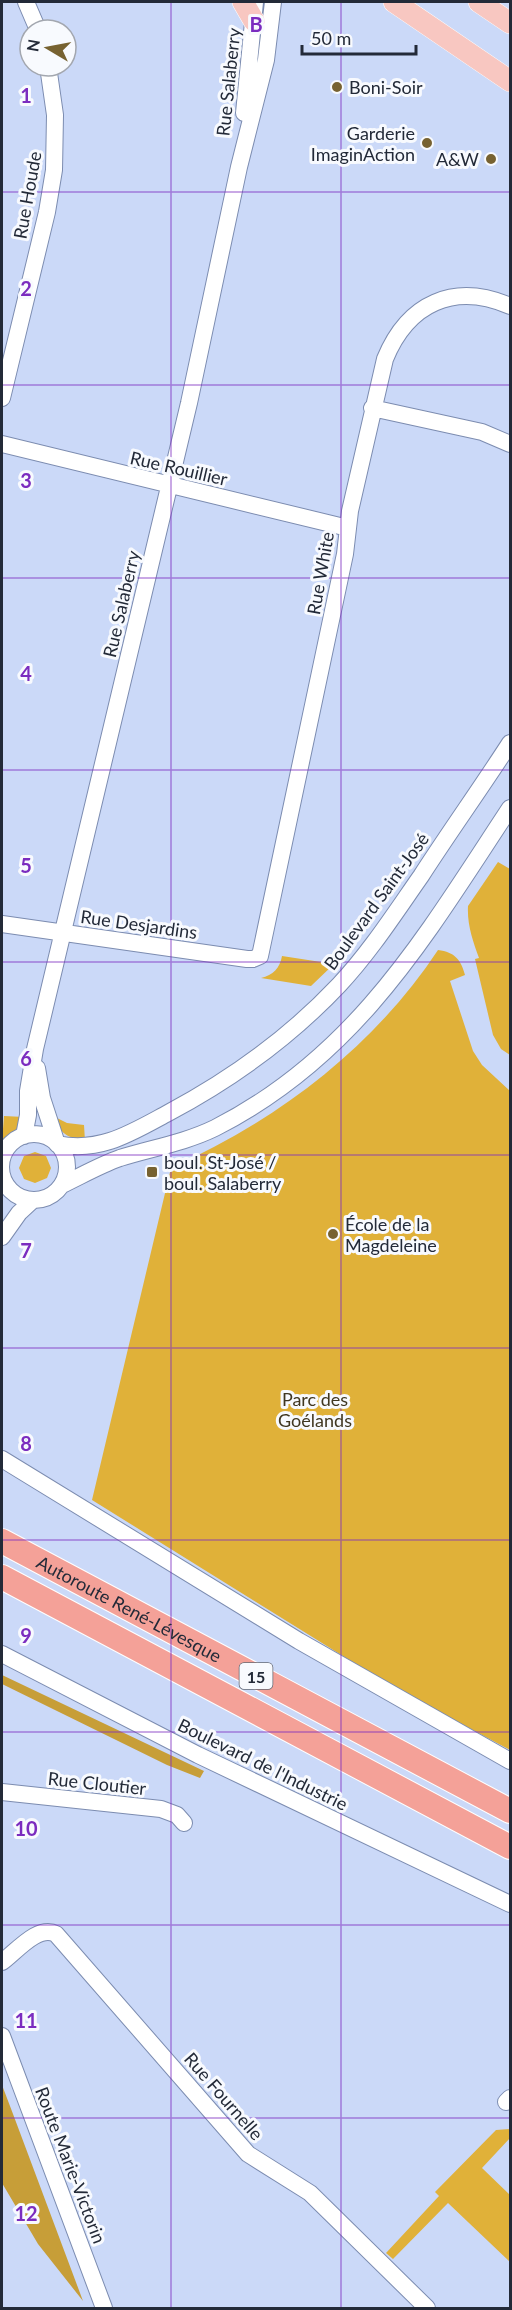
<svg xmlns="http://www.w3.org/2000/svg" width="512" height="2310" font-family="Lato,sans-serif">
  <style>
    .green { fill: #e0b139 }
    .forest { fill: #c79e38 }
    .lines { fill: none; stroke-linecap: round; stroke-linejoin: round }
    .minor-casing { stroke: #7c8cb0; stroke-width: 18 }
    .major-casing { stroke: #fff; stroke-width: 22 }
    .highway-casing { stroke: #fff; stroke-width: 26 }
    .minor { stroke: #fff; stroke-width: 16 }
    .major { stroke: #f8c7c1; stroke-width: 21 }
    .highway { stroke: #f4a198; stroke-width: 24 }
    .grid { fill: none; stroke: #7b2cbf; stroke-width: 1.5; stroke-opacity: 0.55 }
    .poi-dot { fill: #776231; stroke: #f8fafe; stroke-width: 2 }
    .labels { text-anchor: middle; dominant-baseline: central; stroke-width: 6; stroke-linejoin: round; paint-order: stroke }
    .shield { fill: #f8fafe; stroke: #636873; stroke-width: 1.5 }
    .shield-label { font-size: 16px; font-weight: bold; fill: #232a38 }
    .street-label { font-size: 18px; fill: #232a38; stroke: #f8fafe }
    .poi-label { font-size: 18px; fill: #232a38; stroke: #f8fafe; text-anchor: start }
    .park-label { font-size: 18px; fill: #403721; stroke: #f8fafe }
    .grid-label { font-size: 20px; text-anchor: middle; font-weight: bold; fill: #7b2cbf; stroke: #f8fafe; stroke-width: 6; stroke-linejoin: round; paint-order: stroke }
  </style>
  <rect width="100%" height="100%" fill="#cbd9f8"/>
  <path class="green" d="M498,862L510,869V1055L501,1049L493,1035L475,959L479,958C473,941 467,925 468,906Z
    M438,950C455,952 461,960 465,975L450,981L473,1051L482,1065L510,1091V1750L404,1693L351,1661L92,1500L171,1168C278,1120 373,1048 438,950Z
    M282,956L334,964L311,986L261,978C273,975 280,968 282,956Z
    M4,1116L24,1117L18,1128L2,1142Z
    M55,1117L67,1123L84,1125L85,1141C68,1137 60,1135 55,1117Z
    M35,1152L46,1156L51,1168L47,1178L35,1183L24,1179L19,1168L24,1156Z
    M510,2129V2138L482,2168L510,2195V2262L448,2203L393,2259L386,2253L439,2196L435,2192L496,2130Z"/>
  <path class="forest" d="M2,1675L204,1771L200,1778L167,1765L2,1684Z
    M2,2085L13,2114L83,2301L38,2244L2,2183Z"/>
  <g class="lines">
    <defs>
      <path id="minor" d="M26,2L38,30
        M244,113L255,2
        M2,398L47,212L54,170L55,115L48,66
        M372,408L482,432L510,444
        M2,444L348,528
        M2,924L247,959H253L260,956L345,554L350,511L385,359C408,303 454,282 510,306
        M37,1068L42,1098L57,1144
        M1 1167a33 33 0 1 1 66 0a33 33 0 1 1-66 0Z
        M24,1136L28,1115V1091L35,1049L189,403L239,167L266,60L273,2
        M57,1144C100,1153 131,1133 168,1113C232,1079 289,1038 339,985C370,952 395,913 421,876C450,831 481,788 510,743
        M62,1185C81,1176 100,1165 120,1158C152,1148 184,1143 215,1128C357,1056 426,935 510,808
        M2,1237L19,1213L33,1200
        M2,1459L299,1641L510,1761
        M2,1654L198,1755L510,1904
        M2,1792L161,1809L177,1815L184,1823
        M2,1962C15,1953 38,1924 56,1934L248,2154L310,2193L427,2308
        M2,2036L104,2308
        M506,2102L510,2098"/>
      <path id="major" d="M243,2L254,21
        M394,2L510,81
        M479,2L510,23"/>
      <g id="highway">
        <path id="s1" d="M2,1541L510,1811"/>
        <path d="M2,1577L510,1847"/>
      </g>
    </defs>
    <use href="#minor" class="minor-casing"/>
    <use href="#major" class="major-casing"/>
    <use href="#highway" class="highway-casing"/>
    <use href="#minor" class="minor"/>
    <use href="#major" class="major"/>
    <use href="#highway" class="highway"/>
  </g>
  <path class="grid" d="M171,2V2308M341,2V2308M2,192H510M2,385H510M2,578H510M2,770H510M2,962H510M2,1155H510M2,1348H510M2,1540H510M2,1732H510M2,1925H510M2,2118H510"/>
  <g class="poi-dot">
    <circle cx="337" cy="87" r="6"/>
    <circle cx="427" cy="143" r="6"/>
    <circle cx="491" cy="159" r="6"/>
    <rect x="146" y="1166" width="12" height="12" rx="3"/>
    <circle cx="333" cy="1234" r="6"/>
  </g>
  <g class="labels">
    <rect class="shield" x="239.5" y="1663" width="33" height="26" rx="4.5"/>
    <g class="shield-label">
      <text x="256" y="1676">15</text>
    </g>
    <g class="street-label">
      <text transform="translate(228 82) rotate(-84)">Rue Salaberry</text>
      <text transform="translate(27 195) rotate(-80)">Rue Houde</text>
      <text transform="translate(179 468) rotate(13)">Rue Rouillier</text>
      <text transform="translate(320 573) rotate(-80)">Rue White</text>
      <text transform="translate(121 604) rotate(-77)">Rue Salaberry</text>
      <text transform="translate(376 901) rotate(-54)">Boulevard Saint-José</text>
      <text transform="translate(139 924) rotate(8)">Rue Desjardins</text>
      <text stroke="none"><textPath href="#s1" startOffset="144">Autoroute René-Lévesque</textPath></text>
      <text transform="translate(263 1764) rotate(26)">Boulevard de l'Industrie</text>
      <text transform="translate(97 1783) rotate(6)">Rue Cloutier</text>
      <text transform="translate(224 2096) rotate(49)">Rue Fournelle</text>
      <text transform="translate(71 2165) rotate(69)">Route Marie-Victorin</text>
    </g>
    <g class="poi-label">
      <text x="349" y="87">Boni-Soir</text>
      <text x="415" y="133" text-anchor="end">Garderie<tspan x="415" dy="21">ImaginAction</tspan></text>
      <text x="479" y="159" text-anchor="end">A&amp;W</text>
      <text x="164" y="1162">boul. St-José /<tspan x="164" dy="21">boul. Salaberry</tspan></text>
      <text x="345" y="1224">École de la<tspan x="345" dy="21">Magdeleine</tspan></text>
    </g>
    <g class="park-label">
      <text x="315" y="1399">Parc des<tspan x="315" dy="21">Goélands</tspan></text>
    </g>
  </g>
  <g class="grid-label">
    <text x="256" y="32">B</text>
    <text x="26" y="103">1</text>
    <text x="26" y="296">2</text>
    <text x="26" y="488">3</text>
    <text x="26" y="681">4</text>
    <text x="26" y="873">5</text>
    <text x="26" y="1066">6</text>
    <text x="26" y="1258">7</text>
    <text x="26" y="1451">8</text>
    <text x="26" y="1643">9</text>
    <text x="26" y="1836">10</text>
    <text x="26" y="2028">11</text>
    <text x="26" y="2221">12</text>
  </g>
  <rect width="512" height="2310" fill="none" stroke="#232a38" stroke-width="6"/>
  <g transform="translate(48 48) rotate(280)"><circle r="28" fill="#f8fafe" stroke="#a3a7af" stroke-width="1.5"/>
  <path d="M0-4.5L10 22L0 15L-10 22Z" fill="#776231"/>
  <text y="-9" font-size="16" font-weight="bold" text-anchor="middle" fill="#232a38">N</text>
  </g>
  <path d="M302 45v9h114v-9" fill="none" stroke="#232a38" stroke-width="3"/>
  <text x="311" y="45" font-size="18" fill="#232a38" stroke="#f8fafe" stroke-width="4.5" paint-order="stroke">50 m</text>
</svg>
